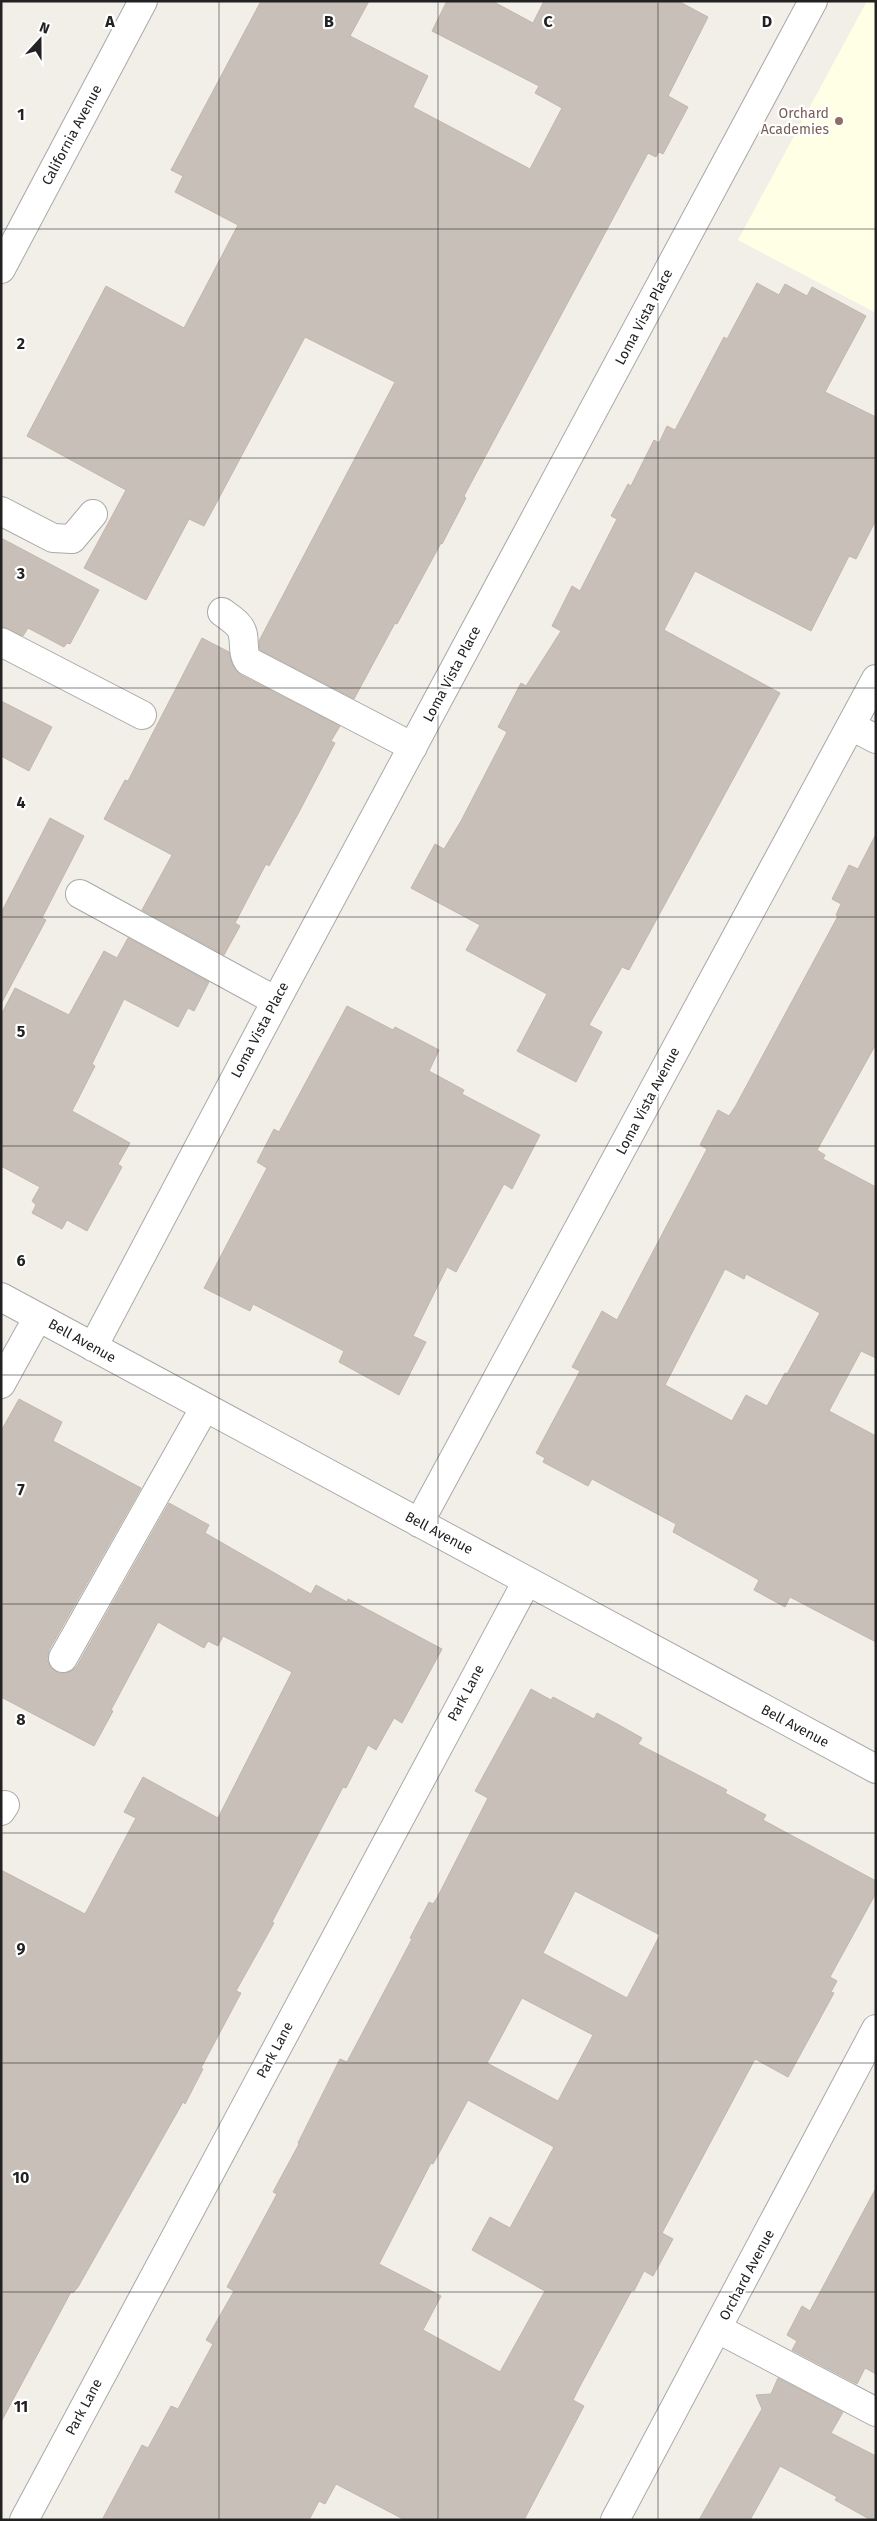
<svg xmlns="http://www.w3.org/2000/svg" width="877" height="2521" font-family="'Fira Sans',sans-serif">
  <style>
    .education { fill: #ffffe5 }
    .building { fill: #c7bfb8; stroke: #c4b6ab; fill-rule: evenodd }
    .lines { fill: none; stroke-linecap: round; stroke-linejoin: round }
    .minor-casing { stroke: #a9a9a9; stroke-width: 30 }
    .minor { stroke: #fff; stroke-width: 28 }
    .grid { fill: none; stroke: #222; stroke-width: 1; stroke-opacity: 0.55 }
    .education-dot { fill: #8d6e63; stroke: #fff; stroke-width: 2 }
    .labels { text-anchor: middle; dominant-baseline: central; stroke-width: 4.5; stroke-linejoin: round; paint-order: stroke }
    .education-label { font-size: 14px; fill: #785e54; stroke: #fff; text-anchor: end }
    .street-label { font-size: 14px; fill: #222; stroke: #fff }
    .grid-label { font-size: 16px; text-anchor: middle; font-weight: bold; fill: #222; stroke: #fff; stroke-width: 4.5; stroke-linejoin: round; paint-order: stroke }
  </style>
  <rect width="100%" height="100%" fill="#f2efe9"/>
  <path class="education" d="M867,1H876V313L738,240Z"/>
  <path class="building" d="M261,1H369L350,36L428,76L413,107L530,169L562,108L535,93L539,86L432,31L447,1H492L533,23L544,1H678L708,17L668,96L688,107L663,154L659,152L656,157L648,153L464,496L466,498L442,544L441,543L397,624L395,623L354,699L260,650L259,641L395,382L305,337L204,526L189,519L146,600L84,568L126,490L27,436L106,286L184,328L238,225L175,192L183,176L171,170Z
    M757,283L779,295L785,284L807,296L812,287L866,316L825,392L876,417V520L856,559L849,556L811,631L695,571L664,630L780,693L629,970L622,967L589,1025L602,1032L576,1082L517,1051L547,994L466,950L480,925L411,888L435,844L444,849L461,821L507,732L498,727L521,683L526,686L561,631L552,626L572,586L580,591L617,519L611,516L628,484L631,486L654,440L659,443L667,426L675,430L724,337L727,339Z
    M1,538L99,590L70,644L67,643L64,647L28,628L23,636L1,627Z
    M202,638L229,652L232,664L241,675L340,726L331,741L335,743L299,812L269,866L266,864L235,923L240,926L224,955L142,910L172,855L104,819L125,780L128,781Z
    M1,701L52,727L29,771L1,756Z
    M50,818L84,836L42,918L46,920L1,1004V913Z
    M876,834V1044L817,1150L825,1155L823,1159L876,1187V1358L861,1351L829,1411L876,1436V1642L790,1597L785,1607L754,1590L759,1580L673,1532L676,1524L592,1479L588,1486L543,1462L545,1458L536,1453L580,1371L572,1367L602,1311L617,1320L707,1149L700,1145L718,1110L729,1116L735,1107L838,916L836,915L841,904L832,899L849,865L858,869ZM725,1269L744,1279L746,1274L820,1313L787,1374L785,1373L767,1406L746,1395L732,1421L665,1385Z
    M128,938L209,982L194,1011L188,1008L178,1027L124,999L92,1064L95,1066L72,1111L130,1143L118,1164L122,1167L87,1231L67,1220L62,1229L32,1213L36,1205L32,1201L40,1187L1,1166V1015L15,988L69,1015L104,951L117,958Z
    M347,1006L393,1030L395,1027L439,1050L429,1071L464,1090L462,1094L540,1135L512,1189L504,1184L456,1272L447,1267L413,1336L426,1342L399,1395L339,1362L344,1351L253,1304L250,1311L204,1288L267,1168L257,1162L274,1129L279,1132Z
    M19,1399L62,1422L53,1441L141,1488L49,1650L47,1659L50,1666L55,1671L64,1674L71,1671L77,1666L169,1503L209,1525L205,1533L311,1594L316,1585L347,1602L348,1599L442,1649L402,1723L394,1718L376,1750L368,1745L346,1788L343,1787L272,1922L274,1923L236,1991L241,1993L201,2068L203,2069L185,2104L183,2102L78,2287L73,2293L71,2292L1,2422V1870L85,1914L136,1818L124,1812L143,1777L218,1818L292,1672L223,1636L218,1646L208,1641L204,1648L158,1622L111,1710L113,1711L94,1746L1,1697V1431Z
    M531,1689L551,1700L553,1697L594,1719L597,1713L619,1725L642,1738L638,1744L727,1790L725,1793L766,1815L763,1820L876,1881V1893L830,1977L837,1981L831,1992L834,1993L788,2077L755,2059L662,2233L673,2239L653,2276L644,2271L634,2291L632,2290L579,2388L573,2400L584,2406L524,2520H405L336,2484L325,2504L319,2501L309,2520H102L142,2445L148,2448L171,2406L178,2409L213,2344L206,2340L234,2291L227,2287L277,2194L273,2192L299,2144L298,2143L340,2059L347,2062L412,1939L410,1938L429,1902L433,1904L437,1898L488,1798L475,1791ZM575,1891L660,1935L627,1998L543,1953ZM522,1998L593,2035L558,2101L487,2063ZM468,2100L554,2147L510,2228L490,2217L472,2250L545,2291L500,2372L423,2330L441,2296L379,2264L431,2163L433,2164Z
    M876,2188V2374L865,2368L857,2384L792,2350L797,2341L787,2335L802,2306L810,2311Z
    M778,2378L843,2412L831,2433L876,2456V2520H871L835,2500L837,2497L780,2466L750,2520H699L762,2409L756,2395L771,2394Z"/>
  <g class="lines">
    <defs>
      <path id="minor" d="M1,269L143,1
        M1,511L53,538L72,539L93,514
        M222,612C227,616 234,620 238,625C248,635 240,650 248,661L413,747
        M1,642L142,715
        M851,726L876,739
        M80,894L276,1001
        M1,1297L876,1769
        M93,1347L276,1001L813,1
        M1,1384L38,1317
        M419,1523L876,679
        M63,1658L205,1407
        M1,1811L5,1805
        M718,2329L876,2412
        M24,2520L527,1581
        M615,2520L876,2029"/>
    </defs>
    <use href="#minor" class="minor-casing"/>
    <use href="#minor" class="minor"/>
  </g>
  <path class="grid" d="M219,1V2520M438,1V2520M658,1V2520M1,229H876M1,458H876M1,688H876M1,917H876M1,1146H876M1,1375H876M1,1604H876M1,1833H876M1,2063H876M1,2292H876"/>
  <circle class="education-dot" cx="839" cy="121" r="5"/>
  <g class="labels">
    <g class="education-label">
      <text x="829" y="113">Orchard<tspan x="829" dy="16">Academies</tspan></text>
    </g>
    <g class="street-label">
      <text transform="translate(72 135) rotate(-62)">California Avenue</text>
      <text transform="translate(644 317) rotate(-62)">Loma Vista Place</text>
      <text transform="translate(452 674) rotate(-62)">Loma Vista Place</text>
      <text transform="translate(260 1030) rotate(-62)">Loma Vista Place</text>
      <text transform="translate(648 1101) rotate(-62)">Loma Vista Avenue</text>
      <text transform="translate(82 1341) rotate(29)">Bell Avenue</text>
      <text transform="translate(439 1533) rotate(28)">Bell Avenue</text>
      <text transform="translate(466 1693) rotate(-62)">Park Lane</text>
      <text transform="translate(795 1726) rotate(28)">Bell Avenue</text>
      <text transform="translate(275 2050) rotate(-62)">Park Lane</text>
      <text transform="translate(747 2275) rotate(-62)">Orchard Avenue</text>
      <text transform="translate(84 2407) rotate(-62)">Park Lane</text>
    </g>
  </g>
  <g class="grid-label">
    <text x="110" y="27">A</text>
    <text x="329" y="27">B</text>
    <text x="548" y="27">C</text>
    <text x="767" y="27">D</text>
    <text x="21" y="120">1</text>
    <text x="21" y="349">2</text>
    <text x="21" y="579">3</text>
    <text x="21" y="808">4</text>
    <text x="21" y="1037">5</text>
    <text x="21" y="1266">6</text>
    <text x="21" y="1495">7</text>
    <text x="21" y="1725">8</text>
    <text x="21" y="1954">9</text>
    <text x="21" y="2183">10</text>
    <text x="21" y="2412">11</text>
  </g>
  <rect width="877" height="2521" fill="none" stroke="#222222" stroke-width="5"/>
  <g transform="translate(40 40) rotate(21)" stroke="#ffffff" stroke-width="4" paint-order="stroke">
  <path d="M0-4L9 19L0 12L-9 19Z" fill="#222222"/>
  <text y="-8" font-size="14" font-weight="bold" text-anchor="middle" fill="#222222">N</text>
  </g>
</svg>
